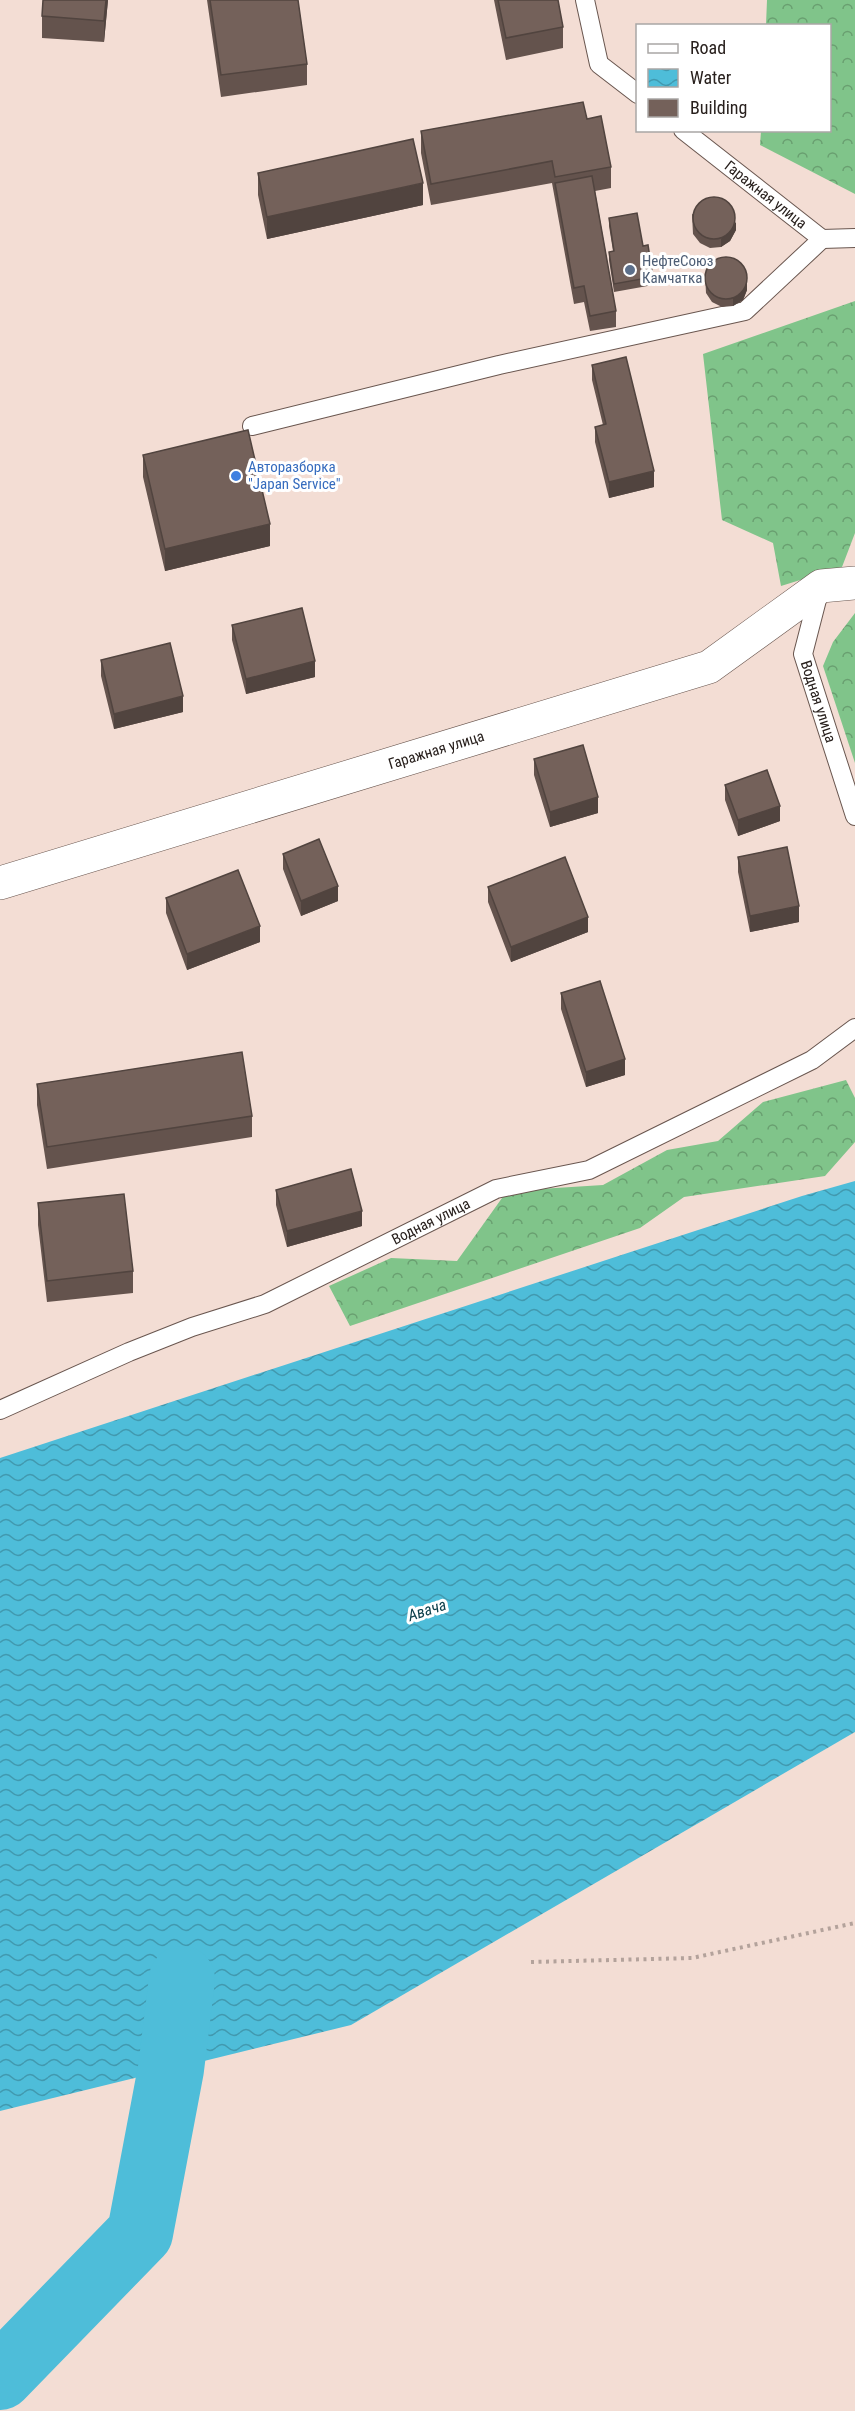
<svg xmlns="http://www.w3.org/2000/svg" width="855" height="2411" font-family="'Roboto Condensed',sans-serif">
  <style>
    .forest { fill: url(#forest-crowns) }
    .water { fill: url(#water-waves) }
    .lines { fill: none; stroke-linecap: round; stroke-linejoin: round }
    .river { stroke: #4ebdd9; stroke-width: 66 }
    .lane-casing { stroke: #69564f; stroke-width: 20 }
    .street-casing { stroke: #69564f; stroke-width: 34 }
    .path { stroke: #b3a29b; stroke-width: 4; stroke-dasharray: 3 4.5; stroke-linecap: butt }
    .lane { stroke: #fff; stroke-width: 18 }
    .street { stroke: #fff; stroke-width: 33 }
    .wall { fill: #64534d }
    .shaded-wall { fill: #51443f }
    .building { fill: #74615a; stroke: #51443f; stroke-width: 1.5 }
    .service-dot { fill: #5c6f8a; stroke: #fff; stroke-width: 2 }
    .shop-dot { fill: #3f7fe0; stroke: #fff; stroke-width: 2 }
    .labels { text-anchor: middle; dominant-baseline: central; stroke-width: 6; stroke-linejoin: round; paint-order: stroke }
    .street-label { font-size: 15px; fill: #28201d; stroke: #fff }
    .service-label { font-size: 15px; fill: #4e5e75; stroke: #fff; text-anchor: start }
    .shop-label { font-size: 15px; fill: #366cbe; stroke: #fff; text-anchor: start }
    .water-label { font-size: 16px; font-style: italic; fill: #0f414d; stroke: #fff }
  </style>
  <defs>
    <pattern id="forest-crowns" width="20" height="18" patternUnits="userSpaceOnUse" patternTransform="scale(1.5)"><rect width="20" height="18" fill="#80c48a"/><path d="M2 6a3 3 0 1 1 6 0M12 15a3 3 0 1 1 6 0" fill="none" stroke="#699f70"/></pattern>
    <pattern id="water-waves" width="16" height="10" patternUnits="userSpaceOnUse" patternTransform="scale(1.5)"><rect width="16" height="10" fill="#4ebdd9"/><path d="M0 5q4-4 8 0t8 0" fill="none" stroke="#4199af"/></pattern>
  </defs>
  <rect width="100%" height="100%" fill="#f3ddd4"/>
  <path class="forest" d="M767,0H855V194L760,145L761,131L830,130V26L766,25Z
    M855,301V533L842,567L781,586L773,543L722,520L703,354Z
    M855,613V763L823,666L833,642Z
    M846,1080L855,1098V1142L825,1176L684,1197L640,1228L350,1326L329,1286L391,1258L457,1261L507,1191L603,1185L667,1150L718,1141L763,1102Z"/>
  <path class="water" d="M855,1181V1732L351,2025L0,2111V1458L802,1196Z"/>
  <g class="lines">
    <path class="river" d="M0,2377L140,2233L171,2069L182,1979"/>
    <defs>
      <g id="lane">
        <path d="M585,0L599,64L638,94"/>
        <path id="s1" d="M683,130L822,239L855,238"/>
        <path d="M252,426L499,365L745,311L822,239"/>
        <path id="s2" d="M820,588L803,654L855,816"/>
        <path id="s3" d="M0,1410L129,1352L192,1327L265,1304L496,1189L589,1170L812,1060L855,1028"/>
      </g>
      <g id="street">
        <path id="s4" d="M0,883L709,667L821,586L855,583"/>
      </g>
    </defs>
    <use href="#lane" class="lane-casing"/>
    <use href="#street" class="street-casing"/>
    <path class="path" d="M531,1962L692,1958L855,1923"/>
    <use href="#lane" class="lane"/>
    <use href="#street" class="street"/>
  </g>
  <path class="wall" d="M108,0L104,42L42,38V16Z
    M207,0H298L307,64V85L221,97Z
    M494,0H558L563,27V48L506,60Z
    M587,119L611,167V188L595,191L616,311V327L590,331L584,302L574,304L552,183L431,205L421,153V131Z
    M258,173L423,205L267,239L258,195Z
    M692,214L736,230L730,241L721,247L710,248L700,243L693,234Z
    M609,218L643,246L653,277V285L614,292L609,260V252L613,251L609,226Z
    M705,274L747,290L743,300L733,306L722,307L712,302L706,293Z
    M592,365L654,487L609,498L595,442V427L603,425L592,380Z
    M143,455L270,546L165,571L143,477Z
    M232,625L315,677L246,694L232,640Z
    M101,660L183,712L114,729L101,676Z
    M534,759L598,813L550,827L534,775Z
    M725,785L780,821L738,836L725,800Z
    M283,854L338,901L301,916L283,869Z
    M738,857L799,922L750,932L738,872Z
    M488,887L588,932L511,962L488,902Z
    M166,898L260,942L187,970L166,913Z
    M561,993L625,1075L586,1087L561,1009Z
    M37,1084L252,1116V1137L47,1169L37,1105Z
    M276,1190L362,1226L287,1247L276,1205Z
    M38,1203L133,1271V1293L47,1302L38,1225Z"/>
  <path class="shaded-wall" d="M106,0H108L104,42V21Z
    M423,183V205L267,239V217Z
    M736,222V230L730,241L721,247V239Z
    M747,282V290L743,300L733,306V298Z
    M654,471V487L609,498V482Z
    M270,524V546L165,571V549Z
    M315,661V677L246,694V679Z
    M183,696V712L114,729V714Z
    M598,797V813L550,827V812Z
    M780,806V821L738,836V820Z
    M338,886V901L301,916V901Z
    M799,906V922L750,932V916Z
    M588,917V932L511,962V947Z
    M260,926V942L187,970V954Z
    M625,1059V1075L586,1087V1072Z
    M362,1211V1226L287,1247V1231Z"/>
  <path class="building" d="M43,0H106L104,21L42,16Z
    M210,0H298L307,64L221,75Z
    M498,0H558L563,27L506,38Z
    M583,102L587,119L601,116L611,167L555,177L552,161L431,184L421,131Z
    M413,139L423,183L267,217L258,173Z
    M592,176L616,311L590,316L584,286L574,288L555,183Z
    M693 218a21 21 0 1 1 42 0a21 21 0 1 1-42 0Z
    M637,213L643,246L648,245L653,277L614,284L609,252L614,251L609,218Z
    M705 278a21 21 0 1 1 42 0a21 21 0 1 1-42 0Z
    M626,357L654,471L609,482L595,427L606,424L592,365Z
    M248,430L270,524L165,549L143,455Z
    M302,608L315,661L246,679L232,625Z
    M170,643L183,696L114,714L101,660Z
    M583,745L598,797L550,812L534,759Z
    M767,770L780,806L738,820L725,785Z
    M319,839L338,886L301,901L283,854Z
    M787,847L799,906L750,916L738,857Z
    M565,857L588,917L511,947L488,887Z
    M238,870L260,926L187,954L166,898Z
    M600,981L625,1059L586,1072L561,993Z
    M242,1052L252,1116L47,1147L37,1084Z
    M351,1169L362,1211L287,1231L276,1190Z
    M124,1194L133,1271L47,1281L38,1203Z"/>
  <circle class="service-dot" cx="630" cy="270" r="6"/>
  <circle class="shop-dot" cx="236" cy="476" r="6"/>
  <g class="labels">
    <g class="street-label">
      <text stroke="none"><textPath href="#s1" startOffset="105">Гаражная улица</textPath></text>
      <text stroke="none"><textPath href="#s2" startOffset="118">Водная улица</textPath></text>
      <text stroke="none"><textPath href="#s4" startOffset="456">Гаражная улица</textPath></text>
      <text stroke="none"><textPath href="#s3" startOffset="471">Водная улица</textPath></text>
    </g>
    <g class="service-label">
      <text x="642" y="261">НефтеСоюз<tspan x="642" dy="17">Камчатка</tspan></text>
    </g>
    <g class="shop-label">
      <text x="248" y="467">Авторазборка<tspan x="248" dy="17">"Japan Service"</tspan></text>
    </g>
    <g class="water-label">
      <text transform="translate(427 1610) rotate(-18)">Авача</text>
    </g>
  </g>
  <rect x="636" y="24" width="195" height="108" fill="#ffffff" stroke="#a9a6a5" stroke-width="1.5"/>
  <rect x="648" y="44" width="30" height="9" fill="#ffffff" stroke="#a9a6a5" stroke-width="1.5"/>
  <text x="690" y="54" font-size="18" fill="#28201d">Road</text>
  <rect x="648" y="69" width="30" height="18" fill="url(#water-waves)" stroke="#a9a6a5" stroke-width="1.5"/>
  <text x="690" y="84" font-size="18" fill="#28201d">Water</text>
  <rect x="648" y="99" width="30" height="18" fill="#74615a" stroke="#a9a6a5" stroke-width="1.5"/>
  <text x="690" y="114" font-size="18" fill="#28201d">Building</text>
</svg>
